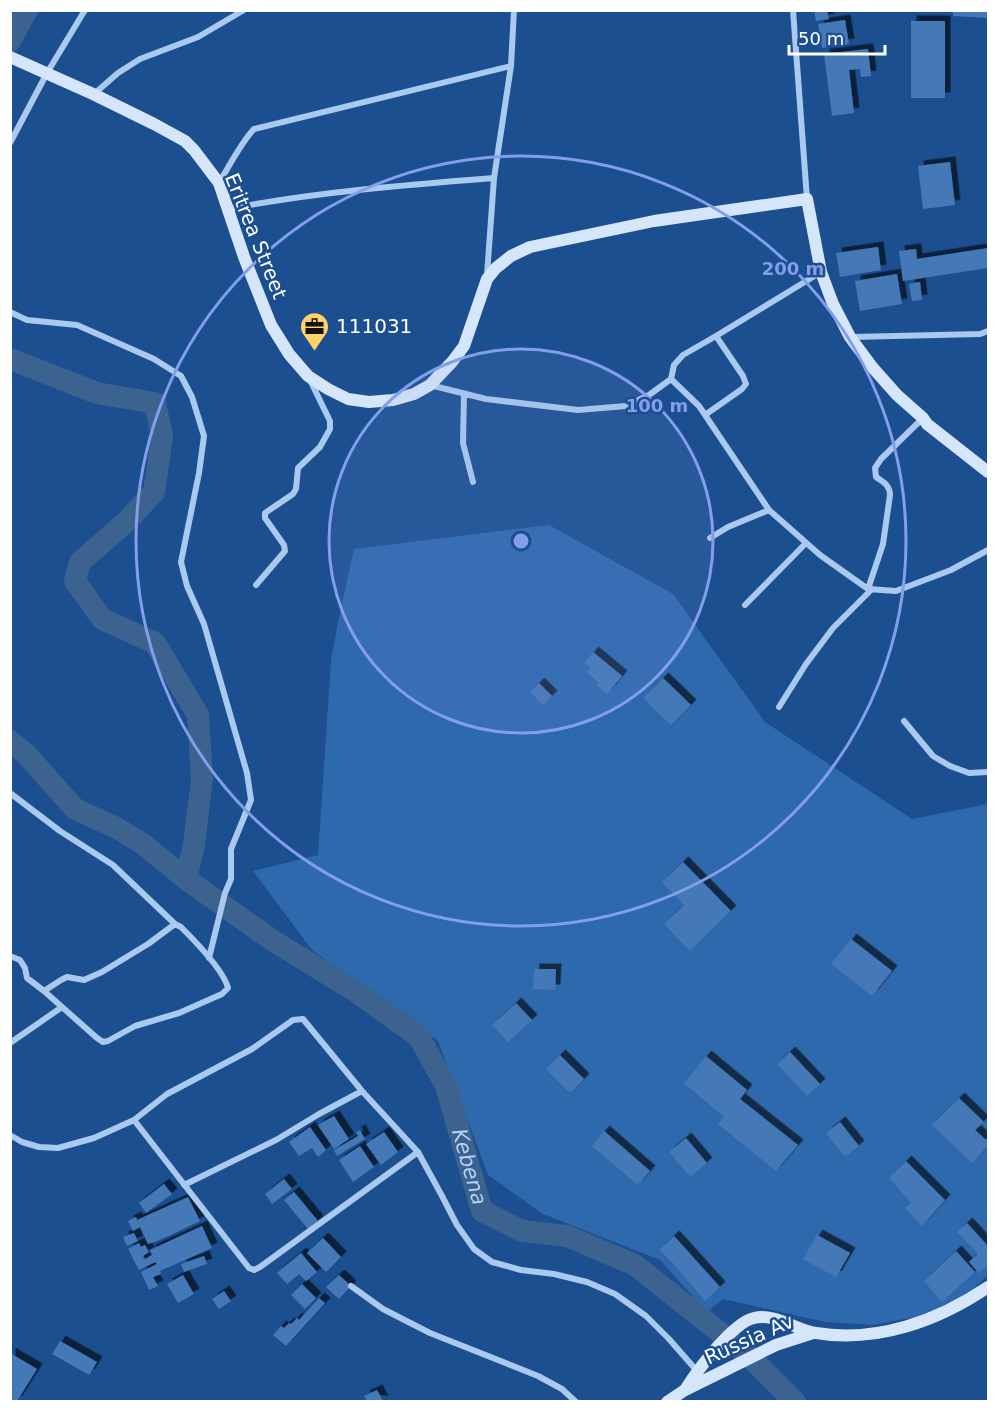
<svg xmlns="http://www.w3.org/2000/svg" width="999" height="1412" font-family="'DejaVu Sans',sans-serif">
  <style>
    .green { fill: #2e69ad }
    .lines { fill: none; stroke-linecap: round; stroke-linejoin: round }
    .river { stroke: #3c6290; stroke-width: 22 }
    .building { fill: #4478b7; filter: url(#shadow) }
    .minor { stroke: #a9c9ee; stroke-width: 6 }
    .secondary { stroke: #d6e6fa; stroke-width: 12 }
    .ring { fill: none; stroke: #839eea; stroke-width: 3 }
    .labels { text-anchor: middle; dominant-baseline: central; stroke-width: 5; stroke-linejoin: round; paint-order: stroke }
    .street-label { font-size: 20px; fill: #fff; stroke: #1b4f8f }
    .poi-label { font-size: 20px; fill: #fff; stroke: #1b4f8f; text-anchor: start }
    .water-label { font-size: 21px; font-style: italic; fill: #b5d3f5; stroke: #1b4f8f }
    .centre { fill: #839eea; stroke: #1b4f8f; stroke-width: 3 }
    .ring-label { font-size: 18px; text-anchor: middle; font-weight: bold; fill: #839eea; stroke: #1b4f8f; stroke-width: 5; stroke-linejoin: round; paint-order: stroke }
  </style>
  <defs>
    <filter id="shadow"><feDropShadow dx="5.5" dy="-5.5" stdDeviation="0" flood-color="#0009"/></filter>
  </defs>
  <rect width="100%" height="100%" fill="#1b4f8f"/>
  <path class="green" d="M549,525L673,594L765,722L912,819L988,804V1275L965,1296L919,1316L874,1325L825,1322L723,1299L707,1312L660,1260L543,1214L488,1175L438,1041L312,950L253,871L318,855L331,660L339,617L354,549Z"/>
  <g class="lines">
    <g class="river">
      <path d="M10,41L27,10"/>
      <path d="M10,359L97,393L155,403L162,437L154,492L126,522L80,562L75,581L102,619L155,643L198,715L202,779L194,844L186,879"/>
      <path id="s1" d="M10,741L27,755L75,809L117,828L143,844L186,879L272,940L358,993L419,1037L446,1086L482,1211L522,1231L567,1236L635,1265L748,1355L795,1402"/>
    </g>
  </g>
  <path class="building" d="M814,10H827L829,19L816,21Z
    M953,10H988V18L953,16Z
    M845,20L849,44L822,48L818,24Z
    M911,21H945V98H911Z
    M868,49L871,76L861,77L860,69L849,70L854,113L832,116L824,54Z
    M950,162L955,205L923,209L918,166Z
    M878,247L881,270L840,277L836,253Z
    M988,248V268L903,281L899,251L916,249L917,259Z
    M897,274L902,304L860,311L855,281Z
    M920,282L922,300L912,301L909,284Z
    M593,652L622,676L607,694L597,685L599,683L587,672L591,668L584,663Z
    M663,678L691,705L671,725L643,698Z
    M539,683L552,696L543,705L530,692Z
    M683,862L731,911L690,951L664,924L684,905L662,882Z
    M851,939L892,971L872,996L831,964Z
    M534,969H556L555,990L533,989Z
    M516,1003L532,1020L508,1042L492,1025Z
    M790,1052L820,1084L807,1096L777,1064Z
    M560,1055L584,1079L570,1093L546,1069Z
    M706,1056L747,1090L740,1099L798,1145L776,1171L718,1124L724,1117L684,1083Z
    M959,1098L984,1122L975,1130L986,1140L988,1137V1146L972,1163L932,1125Z
    M334,1116L349,1139L334,1149L318,1125Z
    M840,1122L859,1146L845,1157L826,1133Z
    M310,1127L326,1150L318,1157L312,1148L299,1156L289,1142Z
    M360,1130L365,1139L337,1156L334,1150L358,1136L356,1132Z
    M604,1131L650,1171L638,1185L592,1146Z
    M384,1132L398,1152L381,1165L366,1144Z
    M686,1138L707,1163L690,1177L669,1152Z
    M360,1146L374,1167L353,1182L339,1160Z
    M906,1161L945,1200L922,1226L905,1208L911,1203L889,1178Z
    M284,1179L292,1189L272,1204L265,1194Z
    M164,1184L172,1194L146,1213L139,1203Z
    M294,1192L318,1221L308,1229L284,1200Z
    M188,1197L200,1221L160,1240L148,1244L140,1227L133,1231L128,1221L136,1217L137,1220Z
    M967,1223L988,1246V1265L979,1273L969,1262L978,1254L957,1232Z
    M202,1226L212,1248L160,1271L161,1274L153,1277L158,1286L149,1290L141,1272L157,1264L155,1262L139,1270L128,1249L139,1243L141,1247L145,1245L149,1252L143,1256L145,1259L152,1255L150,1250Z
    M134,1233L138,1241L127,1246L123,1237Z
    M817,1235L850,1253L836,1277L803,1259Z
    M674,1236L720,1287L705,1301L673,1263L659,1250Z
    M323,1238L341,1257L326,1272L307,1253Z
    M956,1251L975,1272L942,1302L924,1281Z
    M301,1253L317,1272L306,1281L299,1274L287,1284L277,1273Z
    M204,1256L207,1264L184,1272L181,1264Z
    M183,1275L194,1294L178,1303L167,1284Z
    M339,1275L351,1286L339,1299L326,1287Z
    M302,1284L316,1298L305,1309L291,1295Z
    M224,1291L231,1301L219,1309L212,1299Z
    M319,1298L325,1303L286,1346L273,1335L281,1326L284,1328L289,1323L291,1324L297,1318L299,1320Z
    M60,1341L97,1362L89,1375L52,1354Z
    M10,1353L37,1369L17,1401H10Z
    M377,1390L383,1401H367L364,1396Z"/>
  <g class="lines">
    <path class="minor" d="M793,10L807,199
      M94,94L118,73L140,59L198,37L244,10
      M10,143L47,73L85,10
      M219,183C230,165 240,144 254,129L511,66
      M228,209C316,192 405,185 494,178
      M487,275L494,178L511,66L514,10
      M10,312L27,320L77,325L154,359L181,376L192,397L204,436L199,473L181,562L187,586L204,624L247,773L251,800L231,849V879L225,893L209,958
      M852,337L980,334L988,331
      M671,379L699,406L769,510L820,555L868,589L896,591L951,570L988,550
      M430,385L486,399L578,410L626,406L649,395L671,379L674,365L683,355L716,336L821,272
      M464,394L463,443L473,482
      M705,415L742,389L746,384L743,376L716,336
      M710,538L728,527L769,510
      M256,585L285,551L284,545L265,518V513L293,494L296,489L298,468L320,447L330,429V421L310,380
      M868,589L883,544L890,495C890,485 883,482 876,477L875,468L881,459L923,418
      M745,605L806,543
      M779,707L806,664L833,628L872,589
      M904,721L933,756L950,766L969,773L988,772
      M10,793L60,831L113,865L175,924
      M10,956L20,960L25,968L27,978L44,991L97,1038L103,1042L108,1041L135,1026L179,1013L222,994L228,988C224,971 194,940 181,927L175,924L148,944L102,972L84,980L67,977L61,980L44,991
      M10,1043L62,1007
      M134,1120L249,1268L254,1270L260,1267L418,1152
      M10,1135L22,1142L39,1147L58,1148L94,1138L134,1120L167,1094L252,1049L293,1020L303,1019L362,1091L418,1152L442,1196L457,1225L474,1249L492,1262L521,1270L554,1274L587,1282L615,1294L646,1316L669,1339L697,1371
      M184,1185L276,1140L319,1114L362,1091
      M351,1286L383,1309L430,1333L538,1376L562,1389L576,1402"/>
    <path class="secondary" d="M10,57L93,94L154,124L185,141L194,150L219,183L244,257L271,325L289,354L308,376L328,389L348,399L369,402L393,400L414,394L430,385L452,362L464,346L487,279L496,268L511,256L530,247L654,221L807,199L821,272L833,304L850,337L873,368L897,395L923,418L927,424L988,472
      M685,1390C697,1371 732,1323 754,1318C776,1313 795,1330 816,1333C877,1343 938,1321 988,1287
      M667,1402L685,1390L776,1345L813,1333"/>
  </g>
  <circle cx="521" cy="541" r="192" fill="#839eea" fill-opacity=".12"/>
  <g class="ring">
    <circle cx="521" cy="541" r="192"/>
    <circle cx="521" cy="541" r="385"/>
  </g>
  <defs>
    <symbol id="office-pin" viewBox="-11 -11 22 30"><path d="M0 17L-7.5 6A9.5 9.5 0 1 1 7.5 6Z" fill="#ffd166" stroke="#1b4f8f"/><path d="M-6-3h4V-5.5h4V-3h4V5H-6ZM-1-4.5V-3h2v-1.5ZM-6 0V1H6V0Z" fill="#111"/></symbol>
  </defs>
  <g fill-rule="evenodd">
    <use href="#office-pin" x="298" y="310" width="33" height="45"/>
  </g>
  <g class="labels">
    <g class="street-label">
      <text transform="translate(256 236) rotate(68)">Eritrea Street</text>
      <text transform="translate(749 1339) rotate(-24)">Russia Av</text>
    </g>
    <g class="poi-label">
      <text x="336" y="326">111031</text>
    </g>
    <g class="water-label">
      <text stroke="none"><textPath href="#s1" startOffset="648">Kebena</textPath></text>
    </g>
  </g>
  <circle cx="521" cy="541" r="9" class="centre"/>
  <g class="ring-label">
    <text x="793" y="275">200 m</text>
    <text x="657" y="412">100 m</text>
  </g>
  <rect width="999" height="1412" fill="none" stroke="#ffffff" stroke-width="24"/>
  <path d="M789 45v9h96v-9" fill="none" stroke="#ffffff" stroke-width="3"/>
  <text x="798" y="45" font-size="18" fill="#ffffff" stroke="#1b4f8f" stroke-width="4.5" paint-order="stroke">50 m</text>
</svg>
